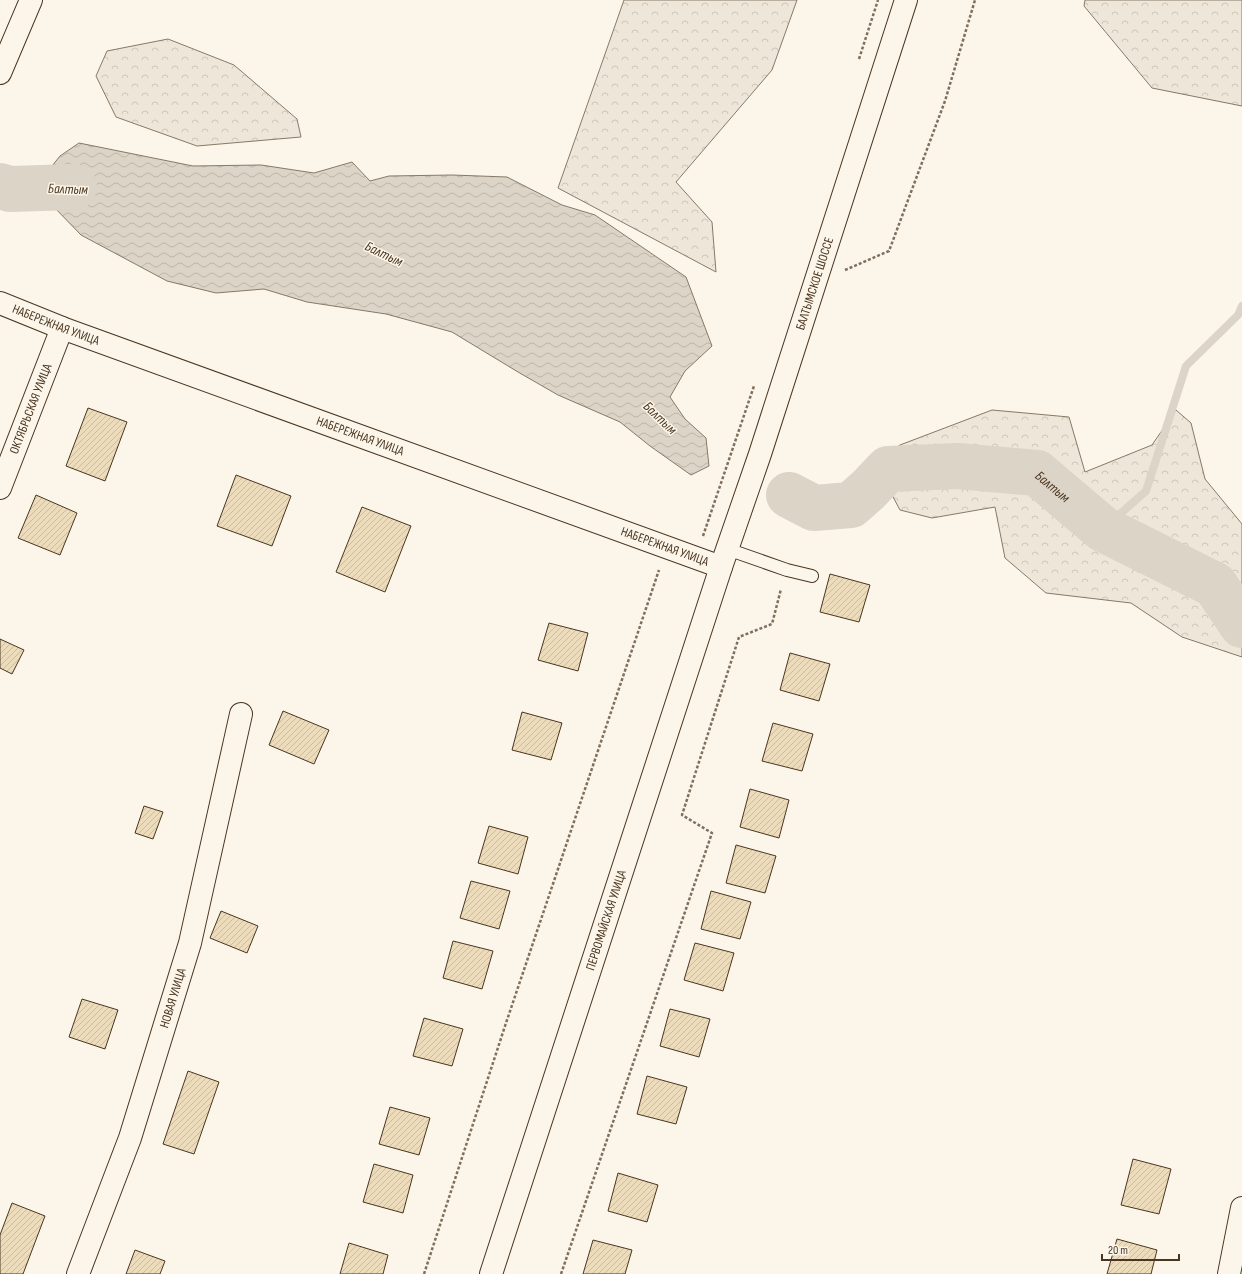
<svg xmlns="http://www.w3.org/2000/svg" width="1242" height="1274" font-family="'Sofia Sans Condensed',sans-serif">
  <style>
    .forest { fill: url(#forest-crowns); stroke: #887966 }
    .water { fill: url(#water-waves); stroke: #887966 }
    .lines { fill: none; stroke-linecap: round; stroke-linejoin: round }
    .stream { stroke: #dcd4c6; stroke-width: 8 }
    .river { stroke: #dcd4c6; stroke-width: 46 }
    .building { fill: url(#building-hatch); stroke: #4a3520 }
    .lane-casing { stroke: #4a3520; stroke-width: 14 }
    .street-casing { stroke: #4a3520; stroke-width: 24 }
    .primary-casing { stroke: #4a3520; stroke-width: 24 }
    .path { stroke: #7f6f5c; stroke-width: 2.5; stroke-dasharray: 3 2; stroke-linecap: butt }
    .lane { stroke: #fbf6e9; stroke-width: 12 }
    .street { stroke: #fbf6e9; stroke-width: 22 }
    .primary { stroke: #fbf6e9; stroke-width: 22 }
    .labels { text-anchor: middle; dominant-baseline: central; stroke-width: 3; stroke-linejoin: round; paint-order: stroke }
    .street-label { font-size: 13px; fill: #4a3520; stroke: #fbf6e9 }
    .water-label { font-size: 14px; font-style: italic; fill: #4a3520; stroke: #fbf6e9 }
  </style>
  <defs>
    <pattern id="forest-crowns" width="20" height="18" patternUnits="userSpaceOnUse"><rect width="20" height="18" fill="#ede6d9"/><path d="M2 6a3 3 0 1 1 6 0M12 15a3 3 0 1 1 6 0" fill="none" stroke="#cdc6ba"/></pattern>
    <pattern id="water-waves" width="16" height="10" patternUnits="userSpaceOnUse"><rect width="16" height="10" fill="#dcd4c6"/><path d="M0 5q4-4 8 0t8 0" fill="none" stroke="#beb7aa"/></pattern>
    <pattern id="building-hatch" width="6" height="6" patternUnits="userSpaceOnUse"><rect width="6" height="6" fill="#ecdcbc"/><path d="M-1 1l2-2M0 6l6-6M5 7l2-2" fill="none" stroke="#ccbda1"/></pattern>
  </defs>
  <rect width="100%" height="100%" fill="#fbf6e9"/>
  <path class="forest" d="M624,0H797L772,70L676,182L712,222L716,272L558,188Z
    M1085,0H1242V106L1152,88L1084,6Z
    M168,39L234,65L297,119L301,137L197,146L116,117L96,76L107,51Z
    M992,410L1069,417L1085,472L1152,445L1176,410L1191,423L1205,479L1242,524V657L1182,637L1131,603L1046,593L1005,558L995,507L932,518L900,510L875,463L900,445Z"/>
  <path class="water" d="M79,143L193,166L261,165L314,173L352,162L370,181L389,176L452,175L507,177L562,205L595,215L686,277L712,346L685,371L670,397L685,419L706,438L709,466L691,475L650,446L620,422L558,395L518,372L452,332L386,314L307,302L264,289L216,293L167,281L81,235L53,206L35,202H12L10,189L44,176L60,156Z"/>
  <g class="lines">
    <path class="stream" d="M1103,529L1146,491L1186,366L1238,315L1242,306"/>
    <g class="river">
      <path d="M0,186L10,189L74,187"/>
      <path id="s1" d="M789,495L814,508L851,505L868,490L888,469L958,466L1037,473L1103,529L1215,585L1242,625"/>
    </g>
  </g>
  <path class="building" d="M88,408L127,422L105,481L66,466Z
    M236,475L291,496L272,546L217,526Z
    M36,495L77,513L60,555L18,538Z
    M362,507L411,526L385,592L336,572Z
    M830,574L870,585L859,622L820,612Z
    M549,623L588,633L578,671L538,660Z
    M0,639L24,650L12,674L0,668Z
    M790,653L830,664L819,701L780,690Z
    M283,711L329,730L314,764L269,745Z
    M522,712L562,723L551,760L512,750Z
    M773,723L813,734L802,771L762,761Z
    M750,789L789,800L779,838L740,827Z
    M144,806L163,812L153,839L135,833Z
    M489,826L528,837L518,874L478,863Z
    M736,845L776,856L765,893L726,883Z
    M471,881L510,891L499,929L460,918Z
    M711,891L751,902L740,939L701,929Z
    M221,911L258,926L247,953L210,938Z
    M453,941L493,951L482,989L443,978Z
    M695,943L734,953L723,991L684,980Z
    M82,999L118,1010L105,1049L69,1037Z
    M670,1009L710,1019L699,1057L660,1046Z
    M424,1018L463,1029L452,1066L413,1056Z
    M188,1071L219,1082L194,1154L163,1144Z
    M647,1076L687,1087L676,1124L637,1114Z
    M390,1107L430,1118L419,1155L379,1144Z
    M1133,1159L1171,1169L1159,1214L1121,1205Z
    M374,1164L413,1175L403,1213L363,1202Z
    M618,1173L658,1185L647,1222L608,1211Z
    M12,1203L45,1216L23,1274H0V1235Z
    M1117,1239L1157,1250L1151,1274H1107Z
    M593,1240L632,1250L625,1274H583Z
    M349,1243L388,1255L383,1274H340Z
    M135,1250L165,1261L160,1274H126Z"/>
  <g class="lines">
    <defs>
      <path id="lane" d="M727,549L787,570L812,576"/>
      <g id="street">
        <path d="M0,73L31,0"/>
        <path id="s2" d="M0,303L62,328L721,567"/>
        <path id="s3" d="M0,488L62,328"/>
        <path id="s4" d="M78,1274L130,1138L190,943L241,714"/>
        <path d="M1229,1274L1242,1208"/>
      </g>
      <g id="primary">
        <path id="s5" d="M491,1274L721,567L760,454L906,0"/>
      </g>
    </defs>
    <use href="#lane" class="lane-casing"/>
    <use href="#street" class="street-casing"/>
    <use href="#primary" class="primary-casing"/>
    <path class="path" d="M859,59L878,0
      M845,270L889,251L945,101L975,0
      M703,536L754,386
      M424,1274L506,1023L659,570
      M561,1274L712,833L682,815L739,637L772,624L781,589"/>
    <use href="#lane" class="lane"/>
    <use href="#street" class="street"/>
    <use href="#primary" class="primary"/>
  </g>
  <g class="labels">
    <g class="street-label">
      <text stroke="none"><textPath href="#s5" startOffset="1042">БАЛТЫМСКОЕ ШОССЕ</textPath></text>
      <text stroke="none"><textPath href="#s2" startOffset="60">НАБЕРЕЖНАЯ УЛИЦА</textPath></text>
      <text stroke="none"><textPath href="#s3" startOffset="85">ОКТЯБРЬСКАЯ УЛИЦА</textPath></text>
      <text stroke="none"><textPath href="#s2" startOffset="384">НАБЕРЕЖНАЯ УЛИЦА</textPath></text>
      <text stroke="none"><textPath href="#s2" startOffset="708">НАБЕРЕЖНАЯ УЛИЦА</textPath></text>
      <text stroke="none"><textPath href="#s5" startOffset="372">ПЕРВОМАЙСКАЯ УЛИЦА</textPath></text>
      <text stroke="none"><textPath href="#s4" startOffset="292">НОВАЯ УЛИЦА</textPath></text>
    </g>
    <g class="water-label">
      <text transform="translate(68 189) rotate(2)">Балтым</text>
      <text transform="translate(384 254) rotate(26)">Балтым</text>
      <text transform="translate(660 418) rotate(44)">Балтым</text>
      <text stroke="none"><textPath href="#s1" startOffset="287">Балтым</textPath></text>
    </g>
  </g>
  <path d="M1102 1254v6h77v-6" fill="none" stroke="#4a3520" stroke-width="2"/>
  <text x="1108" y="1254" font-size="12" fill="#4a3520" stroke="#fbf6e9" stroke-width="3" paint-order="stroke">20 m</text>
</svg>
